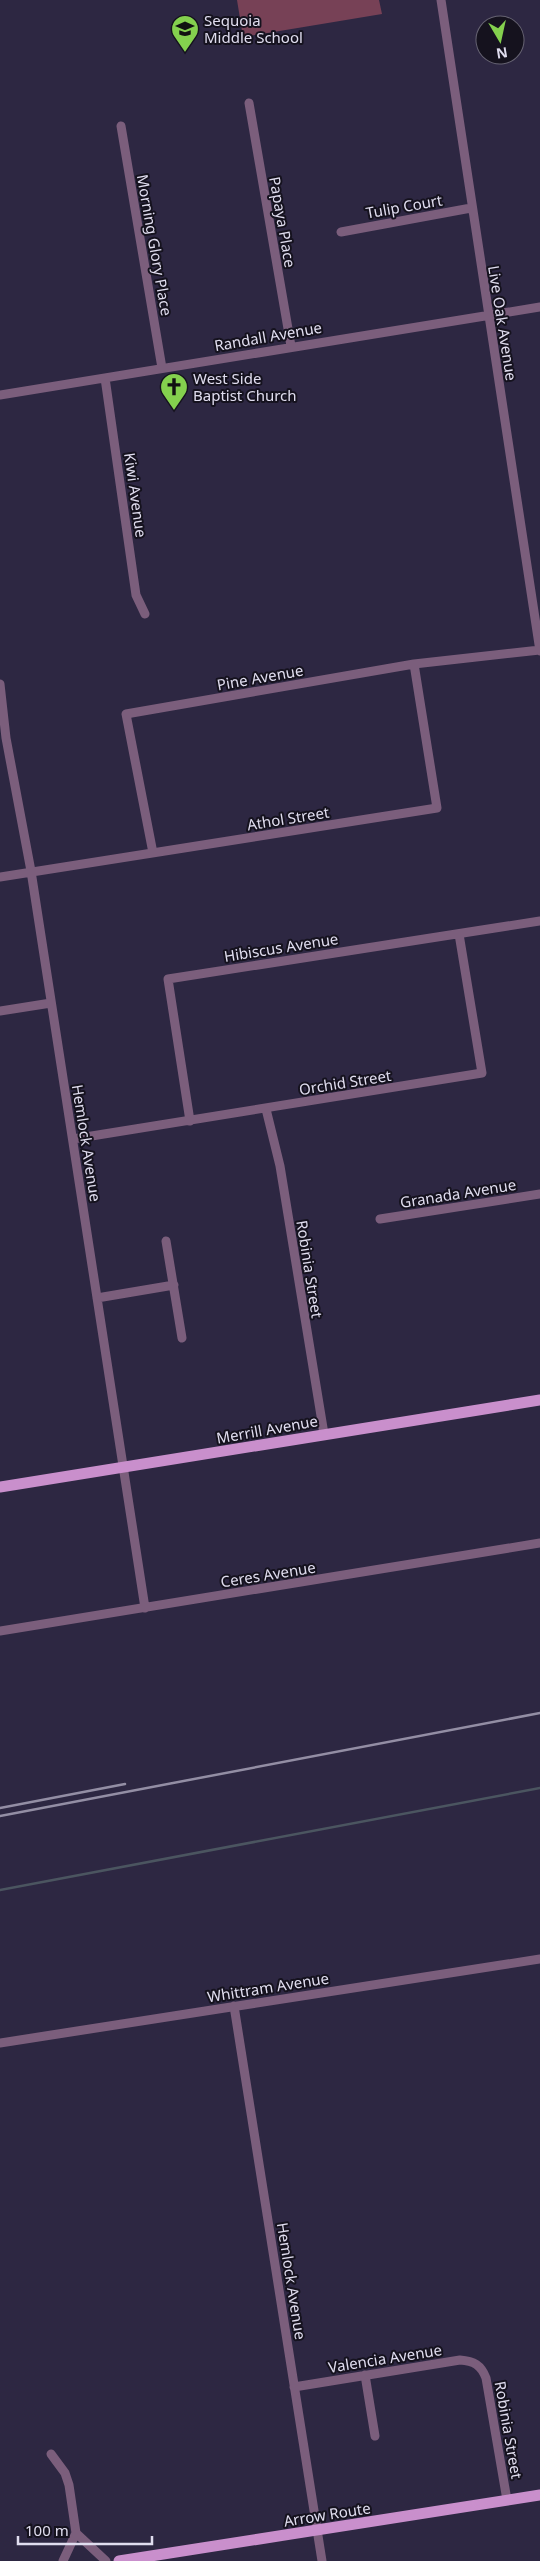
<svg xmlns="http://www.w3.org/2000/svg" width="540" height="2561" font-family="'Noto Sans',sans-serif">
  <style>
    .green { fill: #774156 }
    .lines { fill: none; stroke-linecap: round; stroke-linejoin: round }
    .stream { stroke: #4b5560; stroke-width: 2.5 }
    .minor { stroke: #7b5e7c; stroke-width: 9 }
    .major { stroke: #c98fcc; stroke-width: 11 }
    .rail { stroke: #938ea4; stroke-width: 2.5 }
    .labels { text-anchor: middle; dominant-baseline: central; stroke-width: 4; stroke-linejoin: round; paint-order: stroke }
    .poi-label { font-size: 15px; fill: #e0ddef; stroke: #15121e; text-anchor: start }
    .street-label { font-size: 15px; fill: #e0ddef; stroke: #15121e }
  </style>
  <rect width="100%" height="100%" fill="#2d2742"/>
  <path class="green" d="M237,0H379L382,14L243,37Z"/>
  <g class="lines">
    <path class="stream" d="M0,1890L540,1788"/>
    <path class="minor" d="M441,0L540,651
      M249,103L291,346
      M121,126L162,368
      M341,232L471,208
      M105,378L136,595L145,614
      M0,395L540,307
      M0,684L6,738L31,871L145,1608
      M153,853L126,714L414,664L540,650
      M0,877L437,808L414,664
      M0,1011L51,1003
      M266,1109L280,1166L324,1434
      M190,1121L168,979L540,921
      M73,1139L482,1073L459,934
      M380,1219L540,1194
      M166,1241L182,1338
      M97,1298L174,1285
      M0,1631L540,1543
      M234,2006L322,2561
      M0,2043L540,1959
      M365,2375L375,2436
      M294,2387L460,2360C474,2361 481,2365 486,2378L507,2500
      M51,2454L65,2473L69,2485L76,2533L63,2561
      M76,2533L106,2561"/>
    <path class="major" d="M0,1487L540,1400
      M119,2561L540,2495"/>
    <path class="rail" d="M0,1808L125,1784
      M0,1816L540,1713"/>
  </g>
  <defs>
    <symbol id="school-pin" viewBox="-11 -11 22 30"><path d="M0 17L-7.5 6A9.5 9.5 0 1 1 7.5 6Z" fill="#84d04e" stroke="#15121e"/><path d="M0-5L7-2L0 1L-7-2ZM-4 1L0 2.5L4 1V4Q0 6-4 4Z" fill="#111"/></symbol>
    <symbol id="church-pin" viewBox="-11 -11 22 30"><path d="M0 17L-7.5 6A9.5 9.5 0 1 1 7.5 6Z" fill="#84d04e" stroke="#15121e"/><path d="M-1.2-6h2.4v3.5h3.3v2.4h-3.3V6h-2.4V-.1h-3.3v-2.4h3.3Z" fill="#111"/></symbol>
  </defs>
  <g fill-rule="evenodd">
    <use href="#school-pin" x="169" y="13" width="32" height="43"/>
    <use href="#church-pin" x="158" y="371" width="32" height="43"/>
  </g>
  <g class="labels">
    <g class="poi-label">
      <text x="204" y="20">Sequoia<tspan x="204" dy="17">Middle School</tspan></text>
      <text x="193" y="378">West Side<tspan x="193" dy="17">Baptist Church</tspan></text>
    </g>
    <g class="street-label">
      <text transform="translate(404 206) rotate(-10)">Tulip Court</text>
      <text transform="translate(283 222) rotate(80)">Papaya Place</text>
      <text transform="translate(155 245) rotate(80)">Morning Glory Place</text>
      <text transform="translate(503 323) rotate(81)">Live Oak Avenue</text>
      <text transform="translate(268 336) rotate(-10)">Randall Avenue</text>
      <text transform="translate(136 495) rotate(82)">Kiwi Avenue</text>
      <text transform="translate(260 677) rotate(-10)">Pine Avenue</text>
      <text transform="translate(288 818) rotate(-9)">Athol Street</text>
      <text transform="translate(281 947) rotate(-9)">Hibiscus Avenue</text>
      <text transform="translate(345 1082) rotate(-9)">Orchid Street</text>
      <text transform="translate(87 1143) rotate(81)">Hemlock Avenue</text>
      <text transform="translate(458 1193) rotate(-9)">Granada Avenue</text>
      <text transform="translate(310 1269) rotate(81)">Robinia Street</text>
      <text transform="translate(267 1429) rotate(-10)">Merrill Avenue</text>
      <text transform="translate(268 1574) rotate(-9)">Ceres Avenue</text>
      <text transform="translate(268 1987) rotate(-9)">Whittram Avenue</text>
      <text transform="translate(292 2281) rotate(81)">Hemlock Avenue</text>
      <text transform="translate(385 2358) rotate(-9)">Valencia Avenue</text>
      <text transform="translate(509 2430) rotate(80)">Robinia Street</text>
      <text transform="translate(327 2514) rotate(-9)">Arrow Route</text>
    </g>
  </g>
  <g transform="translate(500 40) rotate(171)"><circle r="24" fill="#15121e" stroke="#666372"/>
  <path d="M0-4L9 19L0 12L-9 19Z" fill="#84d04e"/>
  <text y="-8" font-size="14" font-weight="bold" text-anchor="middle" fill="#e0ddef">N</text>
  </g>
  <path d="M18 2536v8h134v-8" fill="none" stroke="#e0ddef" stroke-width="2.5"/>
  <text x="25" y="2536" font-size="15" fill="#e0ddef" stroke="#15121e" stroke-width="4" paint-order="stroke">100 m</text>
</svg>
